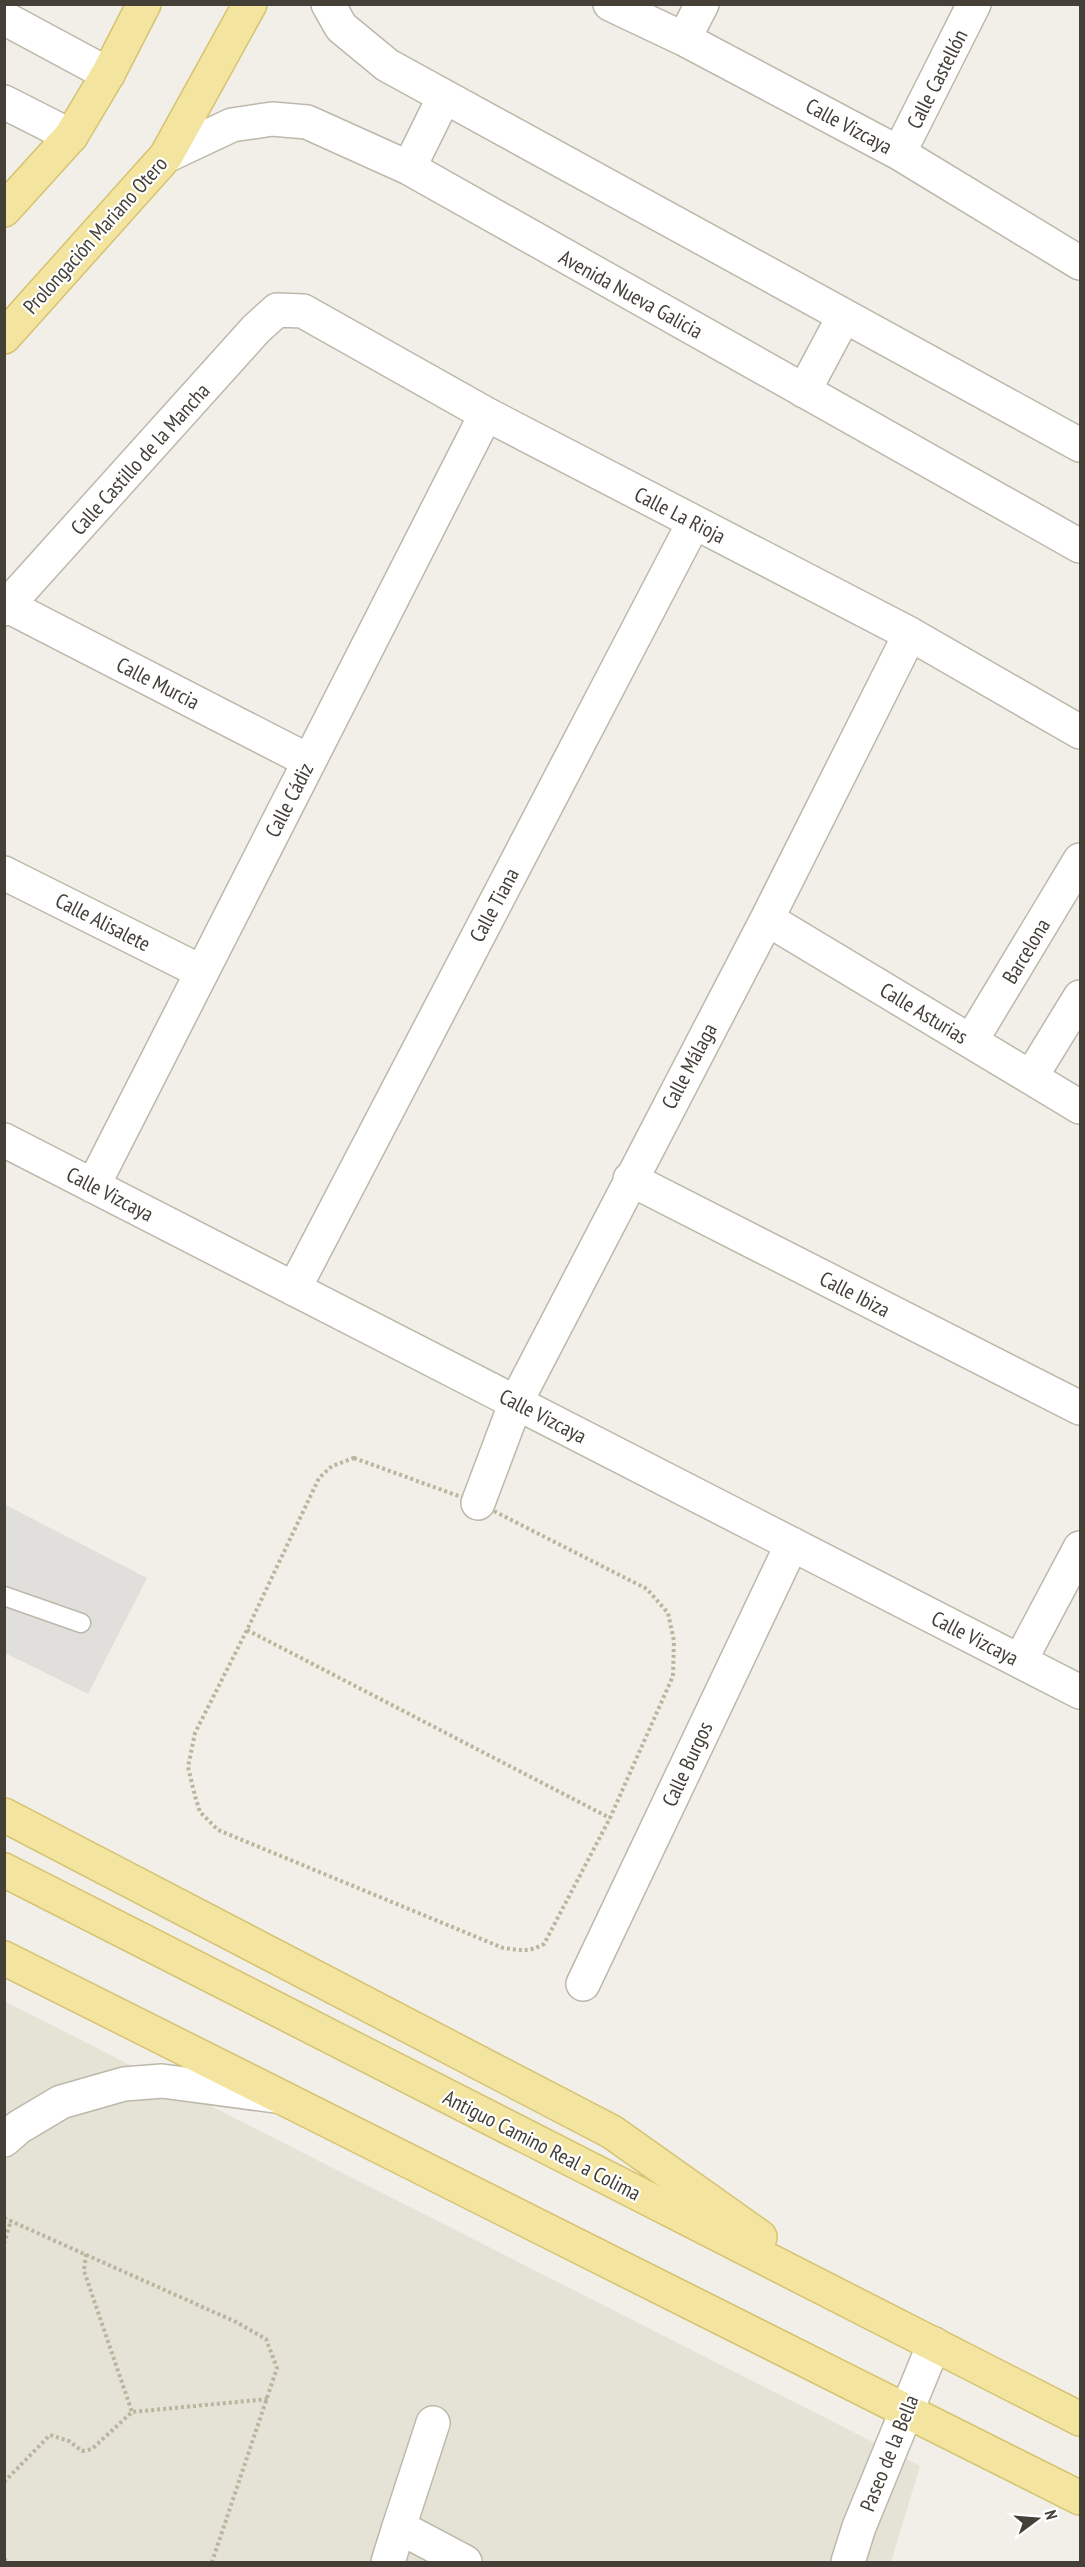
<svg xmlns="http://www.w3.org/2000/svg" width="1085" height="2567" font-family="'PT Sans Narrow',sans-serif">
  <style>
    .residential { fill: #e5e2d6 }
    .parking { fill: #e0dfdb }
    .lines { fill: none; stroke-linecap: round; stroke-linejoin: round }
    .service-casing { stroke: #bcb8ab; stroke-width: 21 }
    .minor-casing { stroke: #bcb8ab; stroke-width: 36 }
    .tertiary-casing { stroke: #bcb8ab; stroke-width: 36 }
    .primary-casing { stroke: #d6c371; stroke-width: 36 }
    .path { stroke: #bcb59e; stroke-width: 4; stroke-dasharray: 3 3; stroke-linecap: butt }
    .service { stroke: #fff; stroke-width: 18 }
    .minor { stroke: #fff; stroke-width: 33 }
    .tertiary { stroke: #fff; stroke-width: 33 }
    .primary { stroke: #f3e49f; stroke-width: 33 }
    .labels { text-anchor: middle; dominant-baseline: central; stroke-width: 4.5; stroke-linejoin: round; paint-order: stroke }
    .street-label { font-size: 21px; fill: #444037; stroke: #fff }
  </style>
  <rect width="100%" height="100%" fill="#f1efe7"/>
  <path class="residential" d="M4,2001L920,2466L891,2562H5Z"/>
  <path class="parking" d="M4,1504L147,1578L88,1694L5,1653Z"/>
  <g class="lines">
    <defs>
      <path id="service" d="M4,1596L81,1623"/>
      <path id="minor" d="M610,4L684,39L899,153L1080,263
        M4,18L108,74
        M684,39L702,4
        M4,102L71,136
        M899,153L974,4
        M8,606L309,761
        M4,609L256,329L277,310L303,311L486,414L910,634L1080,732
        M4,873L202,972
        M767,919L1080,1107
        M971,1041L1080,860
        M1031,1077L1080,997
        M4,1140L1080,1692
        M630,1179L1080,1408
        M93,1186L486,414
        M294,1289L694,522
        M478,1503L516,1402L767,919L910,634
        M1020,1661L1080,1548
        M583,1984L792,1544
        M433,2423L399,2527L465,2562"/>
      <path id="tertiary" d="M328,4L341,27L387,65L1080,445
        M166,156L232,125L272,119L307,122L409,168L1080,546
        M409,168L444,97
        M804,391L844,316
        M4,2140L19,2127L61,2102L124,2084L162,2081L275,2096
        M388,2562L399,2527
        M848,2562L859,2527L934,2344"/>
      <path id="primary" d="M4,210L71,136L108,74L144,4
        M4,337L166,156L250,4
        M4,1815L612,2132L760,2237
        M4,1870L1080,2419
        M4,1958L1080,2498"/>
    </defs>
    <use href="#service" class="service-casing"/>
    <use href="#minor" class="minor-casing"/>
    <use href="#tertiary" class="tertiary-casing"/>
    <use href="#primary" class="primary-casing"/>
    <path class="path" d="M354,1458L478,1503L647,1589L668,1613L674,1641L673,1676L610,1818L544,1944C527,1953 521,1950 503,1948L218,1830L200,1812L195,1796L188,1767L195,1733L247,1630L319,1478L332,1466Z
      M247,1630L610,1818
      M4,2218L236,2322L266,2339L277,2368L212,2562
      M4,2244L11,2220
      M86,2254L84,2271L132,2412
      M4,2482L50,2435L69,2441L82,2451L92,2449L132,2412L268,2399
      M4,2559L9,2562"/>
    <use href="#service" class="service"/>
    <use href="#minor" class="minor"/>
    <use href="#tertiary" class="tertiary"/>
    <use href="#primary" class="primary"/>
  </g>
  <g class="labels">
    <g class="street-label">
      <text transform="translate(937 79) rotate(-63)">Calle Castellón</text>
      <text transform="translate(849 126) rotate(28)">Calle Vizcaya</text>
      <text transform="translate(95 235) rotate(-48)">Prolongación Mariano Otero</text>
      <text transform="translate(631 294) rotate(29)">Avenida Nueva Galicia</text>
      <text transform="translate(140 459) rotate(-48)">Calle Castillo de la Mancha</text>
      <text transform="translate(680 515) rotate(27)">Calle La Rioja</text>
      <text transform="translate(158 683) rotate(27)">Calle Murcia</text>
      <text transform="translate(289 800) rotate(-63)">Calle Cádiz</text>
      <text transform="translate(494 905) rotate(-62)">Calle Tiana</text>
      <text transform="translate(103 922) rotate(27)">Calle Alisalete</text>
      <text transform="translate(1026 951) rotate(-59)">Barcelona</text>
      <text transform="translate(924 1013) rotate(31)">Calle Asturias</text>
      <text transform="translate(689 1066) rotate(-62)">Calle Málaga</text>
      <text transform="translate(110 1194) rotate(27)">Calle Vizcaya</text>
      <text transform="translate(855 1294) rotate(27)">Calle Ibiza</text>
      <text transform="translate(543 1416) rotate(27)">Calle Vizcaya</text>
      <text transform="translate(975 1638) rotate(27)">Calle Vizcaya</text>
      <text transform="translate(687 1764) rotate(-65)">Calle Burgos</text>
      <text transform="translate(542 2145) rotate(27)">Antiguo Camino Real a Colima</text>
      <text transform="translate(889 2453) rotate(-68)">Paseo de la Bella</text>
    </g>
  </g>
  <rect width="1085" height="2567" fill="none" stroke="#444037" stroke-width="12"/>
  <g transform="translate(1037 2519) rotate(74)" stroke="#ffffff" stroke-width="4.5" paint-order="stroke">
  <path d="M0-4.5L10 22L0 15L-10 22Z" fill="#444037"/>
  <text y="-9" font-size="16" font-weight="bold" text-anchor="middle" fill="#444037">N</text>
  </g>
</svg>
